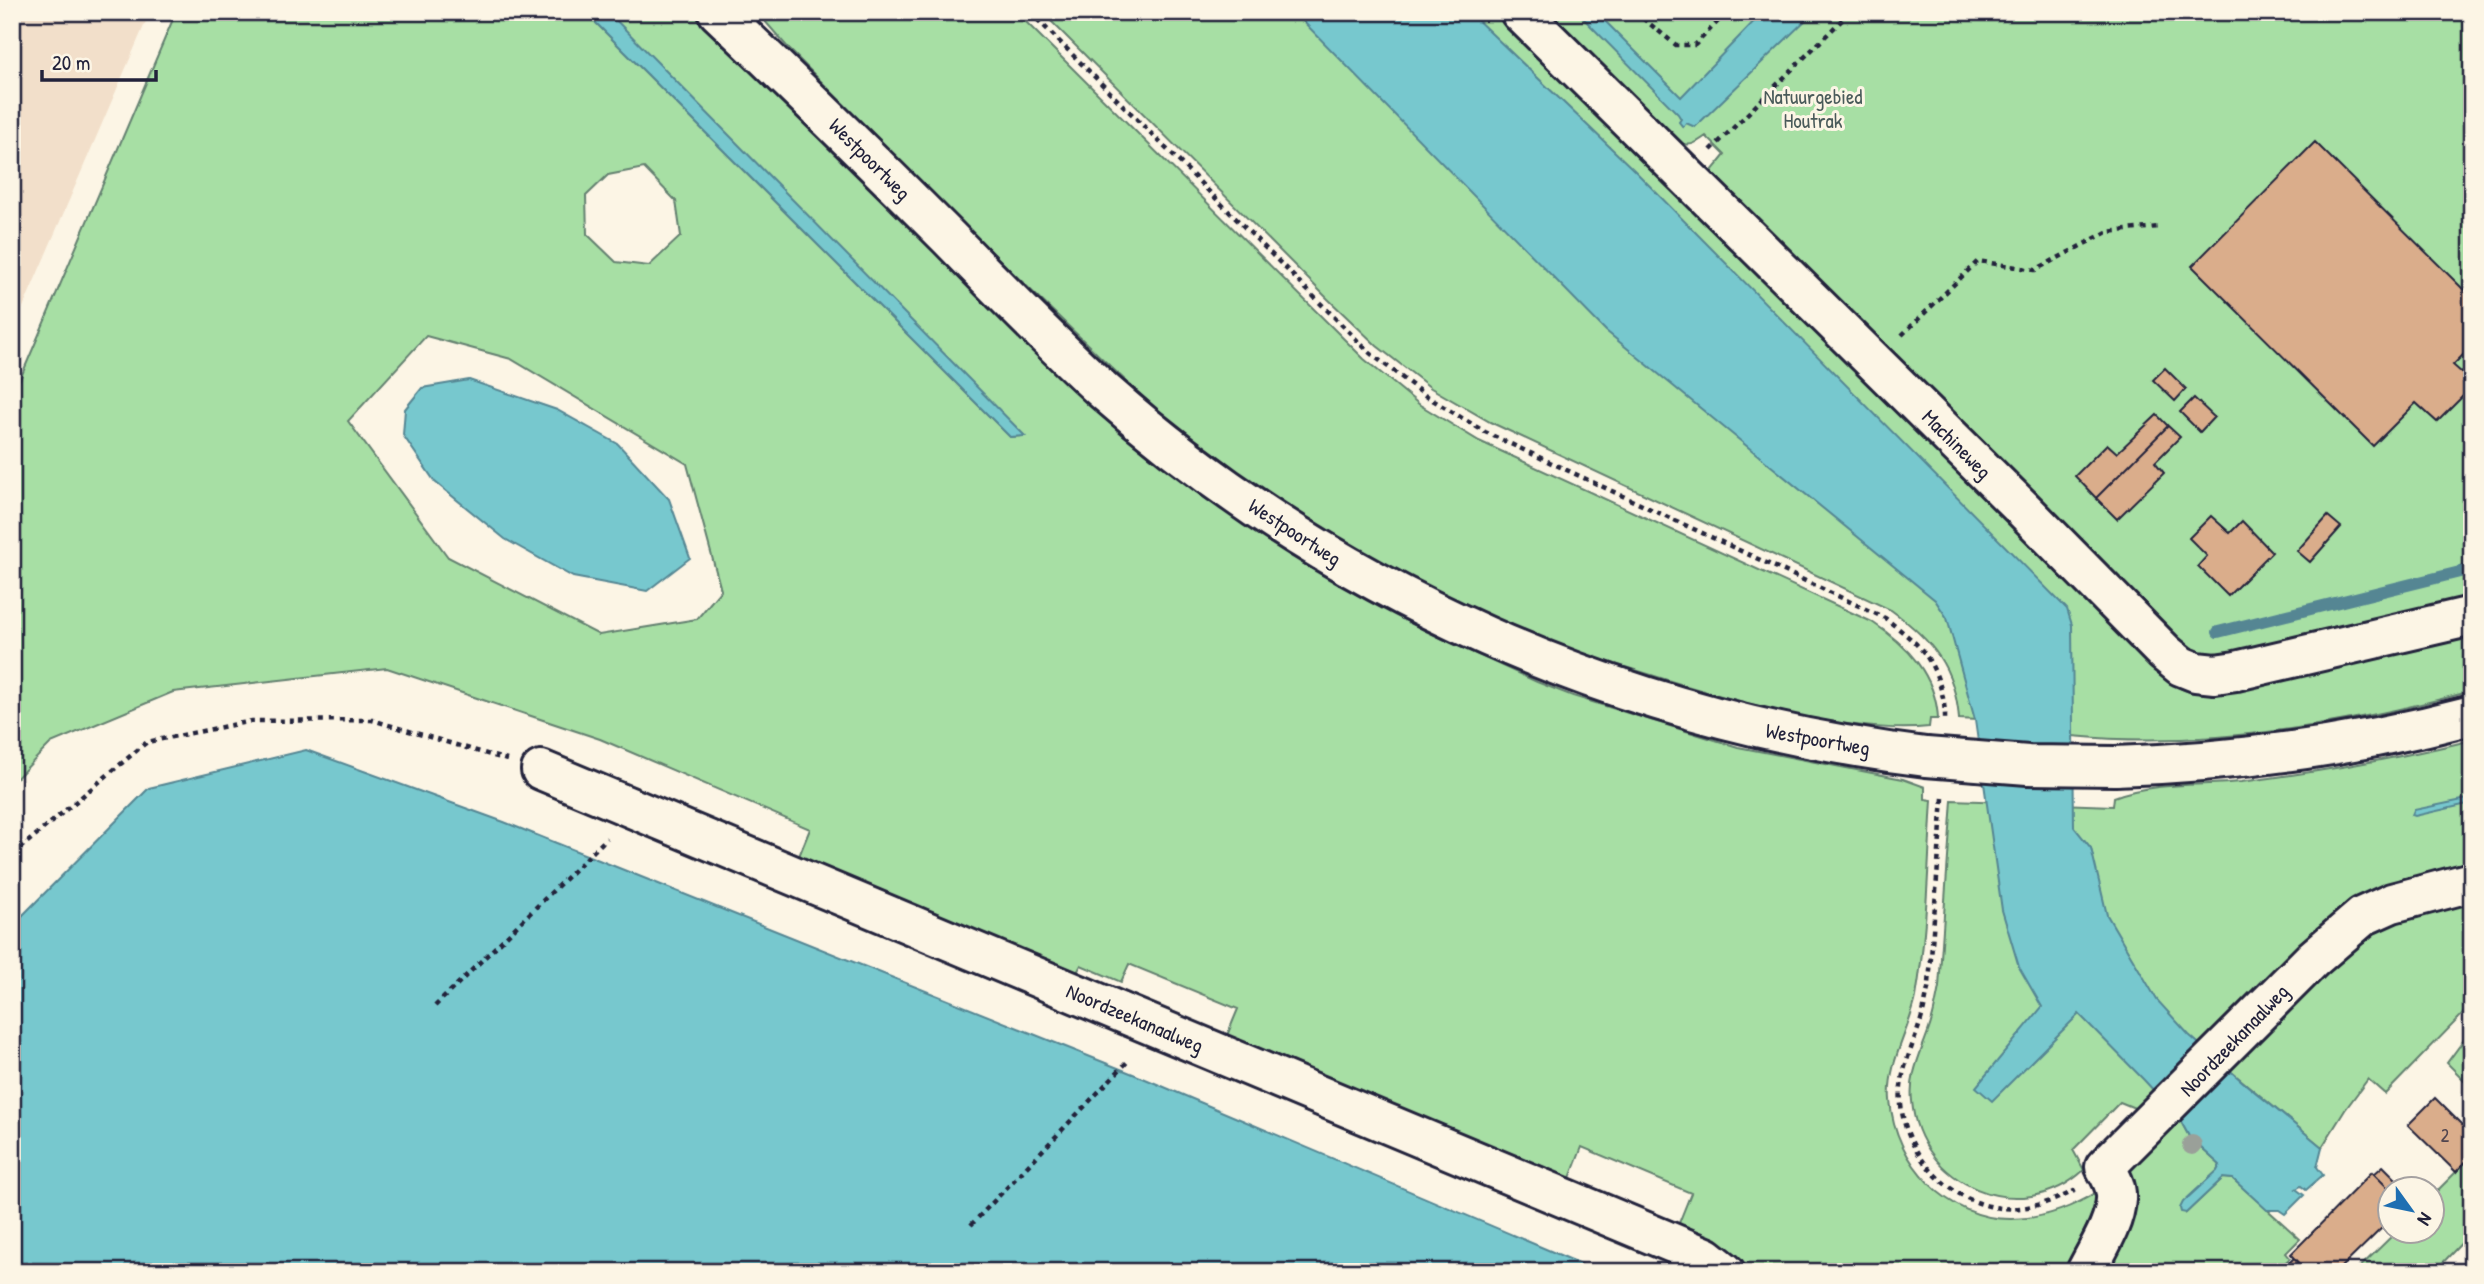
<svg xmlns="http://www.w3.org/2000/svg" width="2484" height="1284" font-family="'Patrick Hand',sans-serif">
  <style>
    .built { fill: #f2dfca }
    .green { fill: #a7dfa4; stroke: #648070; stroke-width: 2; fill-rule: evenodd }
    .water { fill: #77c8ce; stroke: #558693; stroke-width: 2 }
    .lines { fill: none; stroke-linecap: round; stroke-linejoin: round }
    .stream { stroke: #558693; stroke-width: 12 }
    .building { fill: #daad8b; stroke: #22223b; stroke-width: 2 }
    .street-casing { stroke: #22223b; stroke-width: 44 }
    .secondary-casing { stroke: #22223b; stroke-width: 44 }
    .primary-casing { stroke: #22223b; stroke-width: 44 }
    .path { stroke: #22223b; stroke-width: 4.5; stroke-dasharray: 5 5; stroke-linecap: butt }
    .street { stroke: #fcf5e5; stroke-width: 38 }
    .secondary { stroke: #fcf5e5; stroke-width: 38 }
    .primary { stroke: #fcf5e5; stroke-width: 38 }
    .primary-bridge-casing { stroke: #22223b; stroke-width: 44; stroke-linecap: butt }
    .primary-bridge { stroke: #fcf5e5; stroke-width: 38 }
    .tree { fill: #9aa099 }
    .labels { text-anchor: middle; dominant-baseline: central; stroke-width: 6; stroke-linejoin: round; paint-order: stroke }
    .number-label { font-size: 18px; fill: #50454f }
    .park-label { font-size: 21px; fill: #4a5b5a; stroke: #fcf5e5 }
    .street-label { font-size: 21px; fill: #22223b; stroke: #fcf5e5 }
  </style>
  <rect width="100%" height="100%" fill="#fcf5e5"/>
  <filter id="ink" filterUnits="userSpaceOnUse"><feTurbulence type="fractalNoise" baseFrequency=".0143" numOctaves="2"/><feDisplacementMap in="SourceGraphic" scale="14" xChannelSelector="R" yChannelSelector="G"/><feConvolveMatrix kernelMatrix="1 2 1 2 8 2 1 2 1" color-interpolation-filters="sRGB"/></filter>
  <g filter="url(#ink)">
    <path class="built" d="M12,12H150L12,333Z"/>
    <path class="green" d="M176,12H585L1010,437L1024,436L602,12H697L1074,391L1147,454L1277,545L1424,630L1537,682L1573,696L1738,747L1903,779L1925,787V799L1932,800C1928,865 1927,932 1916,997C1909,1031 1887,1064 1890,1100C1895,1162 1947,1220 2012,1219C2043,1219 2071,1208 2097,1192L2100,1197L2065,1272H1754L1677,1228L1691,1193L1582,1147L1568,1183L1223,1045L1238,1009L1129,964L1121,982L1081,965L1074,978L795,866L810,829L600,739L387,668L173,692L51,743L12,783V398ZM644,168L676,201L681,236L649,266L616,262L587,234L586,196L608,175ZM426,336L511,359L687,464L721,590L697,619L599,635L448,557L348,421Z
      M757,12H1016L1364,359L1420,405L1479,441L1872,622C1907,645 1936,675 1938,719H1930L1929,727C1854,735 1741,703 1667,680C1620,665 1571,652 1524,633C1421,590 1323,533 1232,469C1170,426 1116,372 1062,320C969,232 880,141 790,50Z
      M1042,12H1500L2170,682C2185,693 2194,694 2212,692L2472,631V691C2343,726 2205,749 2072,736L2071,725L1959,719C1955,667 1932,640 1891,610L1490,422L1431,388L1377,346L1328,299Z
      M1544,12H2472V600L2227,656L2195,652L2182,645L1711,178V172L1725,155L1706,136C1695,144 1689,148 1676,141Z
      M2472,740V863L2442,870L2142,1111L2120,1102L2073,1150L2084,1170C2021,1229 1919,1185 1912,1101C1909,1075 1921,1053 1929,1029C1934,1015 1936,1002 1939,987L1952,800L2113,806L2114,797C2154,782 2199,786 2241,782C2318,772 2396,759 2472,740Z
      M2472,899V993L2470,1002L2462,1015L2385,1094L2368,1079L2345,1110L2322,1147L2228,1069L2280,1014L2376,927Z
      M2472,1029V1088L2447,1063Z
      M2179,1118L2190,1138L2220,1165L2217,1171L2184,1202L2186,1213L2223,1178L2233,1179L2300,1239L2286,1253L2290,1258L2276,1272H2104L2130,1176V1169Z
      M2472,1156V1232L2434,1272H2355L2396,1232H2432V1196Z"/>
    <path class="water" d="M585,12H608L1025,436L1010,437Z
      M1294,12H1469L1634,170L2067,609L2072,625L2074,827L2091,848L2107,915L2157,1000L2189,1035L2243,1082L2322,1147L2317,1167L2323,1175L2306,1190L2301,1186L2296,1189L2304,1195L2285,1214L2279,1210H2267L2233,1179L2223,1178L2186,1213L2181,1212L2180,1208L2183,1202L2217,1171L2220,1165L2190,1138L2179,1118L2144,1080L2079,1014L1992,1101L1976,1087L2042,1007L2019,967L2002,910L1975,720L1947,618L1935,600L1606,331Z
      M1577,12H1596L1681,97L1763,12H1814L1695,127L1686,123L1683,127L1679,122L1681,119L1678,114Z
      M469,380L557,410L618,444L669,499L690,558L647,591L573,577L505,539L435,482L403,435L405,409L422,388Z
      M306,750L504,822L1143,1078L1600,1272H12V926L149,788Z
      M2472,798V803L2415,816L2412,815L2414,810Z"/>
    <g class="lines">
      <path class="stream" d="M2218,632L2472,569"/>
    </g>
    <path class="building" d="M2315,142L2472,298V346L2453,365L2472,382V387L2437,422L2416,403L2373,446L2192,266Z
      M2165,368L2186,389L2175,401L2153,380Z
      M2194,398L2214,417L2200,432L2180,412Z
      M2157,415L2168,426L2096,498L2075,476L2107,444L2117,453Z
      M2168,426L2180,437L2155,462L2164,473L2117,519L2096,498Z
      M2211,516L2230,533L2242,521L2272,552L2228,596L2198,566L2207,556L2189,538Z
      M2328,516L2341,527L2310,562L2297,551Z
      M2435,1098L2472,1135V1155L2456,1172L2408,1125Z
      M2383,1166L2407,1190H2390L2374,1174Z
      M2372,1172L2390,1190V1220L2337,1272H2308L2291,1254Z
      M2294,1258L2308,1272H2280Z"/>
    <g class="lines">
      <defs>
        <path id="street" d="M541,770L1706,1257L1725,1272
          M2086,1272C2097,1250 2115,1223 2116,1199C2117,1187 2111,1177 2105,1167L2313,959L2363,916L2392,903L2472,882"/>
        <path id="secondary" d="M1520,12L2022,508L2165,653L2181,666L2196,672L2215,674L2236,671L2472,616"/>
        <path id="primary" d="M718,12C796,86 872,161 948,237C999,289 1050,342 1104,391C1334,594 1622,720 1926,757
          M2115,766C2236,762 2355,746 2472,715"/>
      </defs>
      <use href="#street" class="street-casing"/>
      <use href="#secondary" class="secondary-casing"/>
      <use href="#primary" class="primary-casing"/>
      <path class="path" d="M1030,12L1370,353L1426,396L1485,432L1885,618C1896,627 1909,636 1919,647C1936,665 1946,697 1945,722
        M1635,12L1676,45H1695L1727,12
        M1711,150L1850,12
        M1902,335L1978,261L2035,270L2107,232L2158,227
        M1943,798L1929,984C1926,998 1924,1012 1919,1026C1913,1045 1903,1066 1901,1087C1896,1140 1938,1194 1989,1206C2019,1213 2049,1204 2076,1190
        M12,855L147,742L252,721L372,720L507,760
        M435,1006L607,838
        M971,1225L1130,1059"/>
      <use href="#street" class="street"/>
      <use href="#secondary" class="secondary"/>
      <use href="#primary" class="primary"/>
      <defs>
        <path id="primary-bridge" d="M1926,757L2028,765L2115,766"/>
      </defs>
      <use href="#primary-bridge" class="primary-bridge-casing"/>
      <use href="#primary-bridge" class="primary-bridge"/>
    </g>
    <circle class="tree" cx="2192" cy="1145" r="10"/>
  </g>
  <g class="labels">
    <g class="number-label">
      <text x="2445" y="1135">2</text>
    </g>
    <g class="park-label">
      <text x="1813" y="96">Natuurgebied<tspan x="1813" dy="24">Houtrak</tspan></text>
    </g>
    <g class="street-label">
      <text transform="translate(870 159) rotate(45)">Westpoortweg</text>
      <text transform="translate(1957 444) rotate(45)">Machineweg</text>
      <text transform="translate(1295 532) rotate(33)">Westpoortweg</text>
      <text transform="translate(1818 739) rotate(10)">Westpoortweg</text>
      <text transform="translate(1135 1018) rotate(23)">Noordzeekanaalweg</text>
      <text transform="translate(2234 1040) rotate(-46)">Noordzeekanaalweg</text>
    </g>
  </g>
  <rect width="2484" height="1284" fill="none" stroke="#fcf5e5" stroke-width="42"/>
  <rect x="21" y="21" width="2442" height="1242" fill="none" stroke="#22223b" stroke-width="2.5" filter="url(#ink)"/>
  <g transform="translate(2411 1210) rotate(123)"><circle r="33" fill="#fcf5e5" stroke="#a5a1a1" stroke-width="2"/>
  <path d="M0-5L12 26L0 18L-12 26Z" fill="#1f6fb2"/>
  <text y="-10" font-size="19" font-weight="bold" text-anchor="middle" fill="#22223b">N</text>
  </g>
  <path d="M42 70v10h114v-10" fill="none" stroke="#22223b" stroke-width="3.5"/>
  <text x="52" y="70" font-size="21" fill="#22223b" stroke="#fcf5e5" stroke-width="5" paint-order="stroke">20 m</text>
</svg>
